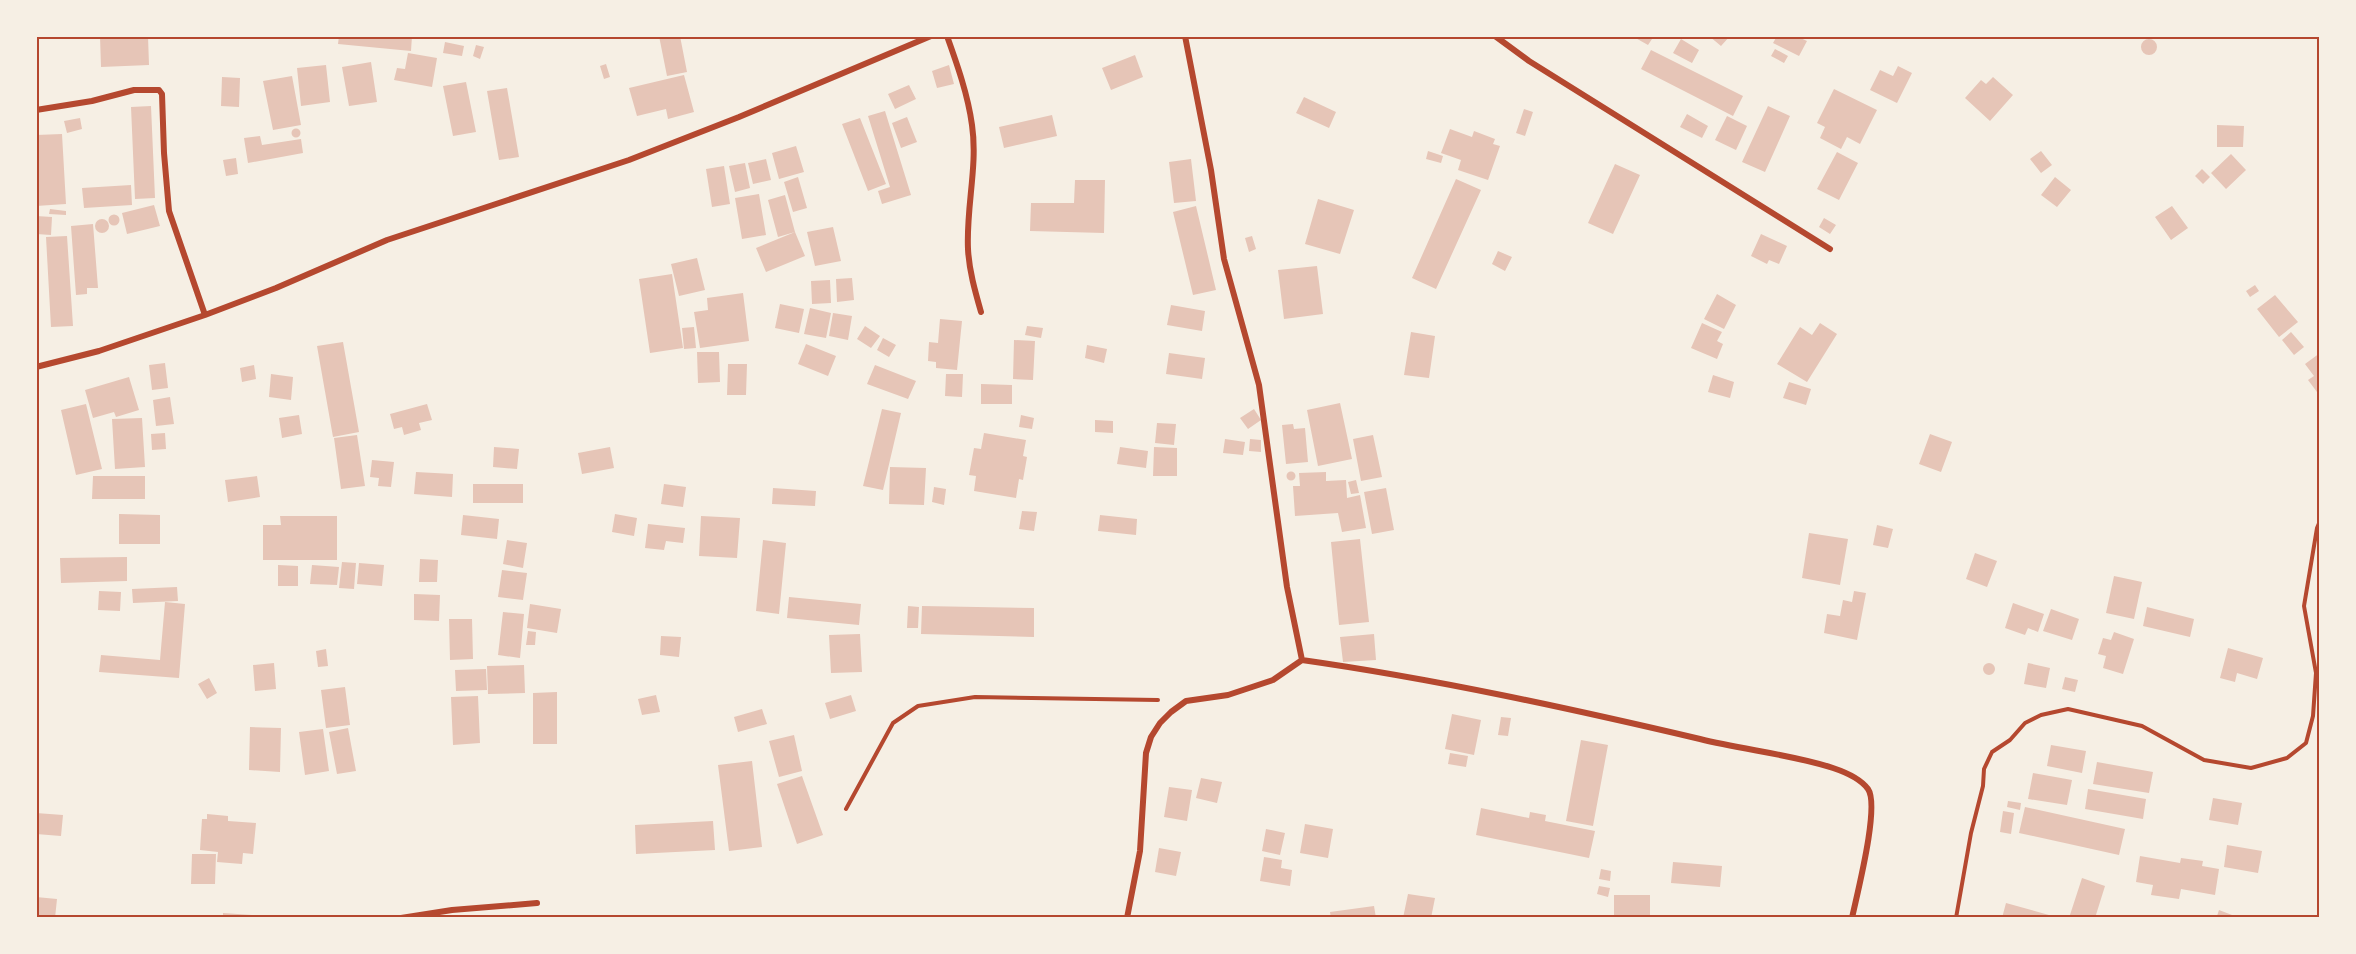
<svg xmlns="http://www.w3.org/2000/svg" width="2356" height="954" font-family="'Fira Sans',sans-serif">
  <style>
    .building { fill: #e6c5b7 }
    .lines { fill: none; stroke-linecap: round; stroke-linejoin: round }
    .path { stroke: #b5482f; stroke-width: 4 }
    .minor { stroke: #b5482f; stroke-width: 6 }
    .neatline { fill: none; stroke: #b5482f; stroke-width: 2 }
  </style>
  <rect width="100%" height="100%" fill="#f6efe4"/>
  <path class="building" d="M100,36H148L149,65L101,67Z
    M339,36H412L411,51L338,44Z
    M507,36H536V38L507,39Z
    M659,36H680L687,72L667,76Z
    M1632,36H1647L1652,39L1648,45Z
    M1709,36H1730L1721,46Z
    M1777,36H1796L1807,41L1799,56L1773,43Z
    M2141 47a8 8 0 1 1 16 0a8 8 0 1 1-16 0Z
    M1681,39L1699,50L1692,63L1673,53Z
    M445,42L464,46L462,56L443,53Z
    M476,45L484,47L480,59L473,56Z
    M1775,49L1788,56L1784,63L1771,56Z
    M1651,50L1743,96L1733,116L1641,69Z
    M408,53L437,58L432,87L394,80L397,68L405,69Z
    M1135,55L1143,77L1111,90L1102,68Z
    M371,62L377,102L349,106L342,67Z
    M606,64L610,77L604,79L600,66Z
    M326,65L330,102L301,106L297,68Z
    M949,65L954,84L937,88L932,71Z
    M1898,66L1912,73L1897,103L1870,90L1880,70L1893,76Z
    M684,75L694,112L668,119L666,109L637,116L629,88Z
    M292,76L301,125L273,130L263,81Z
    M222,77L240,78L239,107L221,106Z
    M1993,77L2013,95L1990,121L1965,98L1981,80L1986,84Z
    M466,82L476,132L453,136L443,86Z
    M909,85L916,99L895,109L888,94Z
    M507,88L519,157L499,160L487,91Z
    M1834,89L1877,110L1860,144L1847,137L1841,149L1820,138L1825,127L1817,123Z
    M1304,97L1336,112L1329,128L1296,113Z
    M151,106L155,198L135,199L131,107Z
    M1768,106L1790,116L1765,172L1742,162Z
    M1524,109L1533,112L1525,136L1516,133Z
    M885,111L911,195L882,204L878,191L890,187L868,116Z
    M1687,114L1708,126L1702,138L1680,127Z
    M1052,115L1057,136L1004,148L999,127Z
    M1727,116L1747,126L1736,150L1715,140Z
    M907,117L917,142L901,148L892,123Z
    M80,118L82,129L67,133L64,121Z
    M860,118L886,184L868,191L842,124Z
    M2217,125L2244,126L2243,147H2217Z
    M291.5 133a4.5 4.5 0 1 1 9 0a4.5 4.5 0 1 1-9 0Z
    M1450,129L1472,137L1474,131L1495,139L1493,144L1500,146L1488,180L1458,170L1461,160L1441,153Z
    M62,134L66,204L36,206V135Z
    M260,136L262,145L301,139L303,153L248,163L244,138Z
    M796,146L804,172L779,179L772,153Z
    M1428,151L1443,156L1441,163L1426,159Z
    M2041,151L2052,165L2041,173L2030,159Z
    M1837,152L1858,163L1839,200L1817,189Z
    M2231,154L2246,170L2226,189L2211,173Z
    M236,158L238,174L226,176L223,160Z
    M766,159L771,180L753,184L748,163Z
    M1191,159L1196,201L1174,203L1169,162Z
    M745,163L750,188L735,192L729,166Z
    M1615,164L1640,175L1613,234L1588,223Z
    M724,166L730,204L712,207L706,169Z
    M2202,169L2210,177L2203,184L2195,176Z
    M798,177L807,208L793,212L784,182Z
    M2055,177L2071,190L2057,207L2041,195Z
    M1456,179L1481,190L1436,289L1412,278Z
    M1075,180H1105L1104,233L1030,231L1031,203H1074Z
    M131,185L132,205L84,208L82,188Z
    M759,194L766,235L742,239L735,198Z
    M785,195L795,232L778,237L768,200Z
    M1318,199L1354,210L1340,254L1305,244Z
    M154,205L160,226L127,234L122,213Z
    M1196,206L1216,290L1193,295L1173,212Z
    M2172,206L2188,228L2171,240L2155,217Z
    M50,209L66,211V215L49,214Z
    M108.5 220a5.5 5.5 0 1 1 11 0a5.5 5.5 0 1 1-11 0Z
    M36,216L52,217L51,235L36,234Z
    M1824,218L1836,225L1830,234L1819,227Z
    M95 226a7 7 0 1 1 14 0a7 7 0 1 1-14 0Z
    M93,224L98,288H87V294L76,295L71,226Z
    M833,227L841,261L815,266L807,232Z
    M795,232L805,256L766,272L756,248Z
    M1761,234L1787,246L1779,264L1769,260L1767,264L1751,256Z
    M67,236L73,326L51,327L46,237Z
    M1252,236L1256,249L1249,252L1245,238Z
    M1498,251L1512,257L1505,271L1492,264Z
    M697,258L705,290L679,296L671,264Z
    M1317,266L1323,314L1284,319L1278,270Z
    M672,274L683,348L650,353L639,279Z
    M852,278L854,300L837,302L836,279Z
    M830,280L831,303L812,304L811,281Z
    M2255,285L2259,291L2250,297L2246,291Z
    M743,293L749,341L700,348L694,312L708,310L707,298Z
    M1717,294L1736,305L1724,329L1704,319Z
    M2275,295L2298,322L2279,337L2257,309Z
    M780,304L804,309L799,333L775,328Z
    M1171,305L1205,311L1202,331L1167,325Z
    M810,308L831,313L826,338L804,334Z
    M833,313L852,316L848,340L829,336Z
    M940,319L962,321L957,370L936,368V362L928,361L929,342L938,343Z
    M1702,323L1722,332L1717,341L1723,344L1717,359L1691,348Z
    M1820,323L1837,334L1807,382L1777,364L1800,327L1812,335Z
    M865,326L880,336L871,348L857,339Z
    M1027,326L1043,328L1041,338L1025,335Z
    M694,327L696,348L684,349L682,328Z
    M1411,332L1435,336L1429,378L1404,375Z
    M2291,332L2304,347L2294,355L2282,340Z
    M883,338L896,345L889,357L877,350Z
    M1014,340L1035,341L1033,380L1013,379Z
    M343,342L359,432L333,437L317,346Z
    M806,344L836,356L828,376L798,364Z
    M1087,345L1107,349L1104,363L1085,358Z
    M697,352H719L720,382L698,383Z
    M1169,353L1205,358L1202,379L1166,374Z
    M2320,353V396L2308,380L2314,376L2305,364Z
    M165,363L168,388L152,390L149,365Z
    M728,364H747L746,395H727Z
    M254,365L256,379L242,382L240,368Z
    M875,365L916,381L908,399L867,384Z
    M271,374L293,377L291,400L269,397Z
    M946,374H963L962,397L945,396Z
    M1713,375L1734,382L1730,398L1708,392Z
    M129,377L139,410L116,417L114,412L93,418L85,390Z
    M1789,382L1811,389L1806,405L1783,398Z
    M981,384L1012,385V404H981Z
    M170,397L174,424L156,426L153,400Z
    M1340,403L1352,459L1318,466L1307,410Z
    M86,404L102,469L76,475L61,410Z
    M427,404L432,420L419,423L421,430L404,435L402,427L394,429L390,414Z
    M882,409L901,413L883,490L863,486Z
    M1254,409L1261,420L1248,429L1240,418Z
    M299,415L302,434L282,438L279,418Z
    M1021,415L1034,418L1032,429L1019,427Z
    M142,418L145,467L115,469L112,419Z
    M1095,420L1113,421V433L1095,432Z
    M1157,423L1176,424L1174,445L1155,443Z
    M1293,424L1294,429L1305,428L1308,462L1286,464L1282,425Z
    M165,433L166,449L152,450L151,434Z
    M984,433L1026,440L1023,456L1027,457L1023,480L1019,479L1016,498L974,491L976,476L969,475L974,448L981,449Z
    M1930,434L1952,442L1941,472L1919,464Z
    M357,435L365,486L341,489L334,438Z
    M1373,435L1382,477L1361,481L1353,439Z
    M1225,439L1245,442L1243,455L1223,453Z
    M1250,439L1261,440V452L1249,451Z
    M494,447L519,449L517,469L493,467Z
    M610,447L614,468L582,474L578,453Z
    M1120,447L1148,451L1146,468L1117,464Z
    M1154,447L1177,448V476H1153Z
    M372,460L394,462L391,487L378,486L379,478L370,477Z
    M890,467L926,468L924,505L889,504Z
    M1286.5 476a4.5 4.5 0 1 1 9 0a4.5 4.5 0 1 1-9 0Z
    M416,472L453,474L452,497L414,494Z
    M1326,472V481L1346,480L1347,498L1360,495L1366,528L1342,532L1338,513L1295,516L1293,486H1300L1299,473Z
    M93,476H145V499H92Z
    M257,476L260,497L228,502L225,480Z
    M1356,480L1359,493L1351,494L1348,482Z
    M473,484H523V503H473Z
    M664,484L686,487L683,507L661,504Z
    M934,487L946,489L944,505L932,502Z
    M773,488L816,491L815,506L772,504Z
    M1386,488L1394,530L1372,534L1364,492Z
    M1022,511L1037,512L1034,531L1019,529Z
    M119,514L160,515V544H119Z
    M615,514L637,518L634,536L612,532Z
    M463,515L499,519L497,539L461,535Z
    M1100,515L1137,519L1136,535L1098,531Z
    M280,516H337V560H263V525H281Z
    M701,516L740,518L737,558L699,556Z
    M648,524L685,528L683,543L666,541L664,550L645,548Z
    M1877,525L1893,529L1888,548L1873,545Z
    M1809,533L1848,539L1840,585L1802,578Z
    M1360,539L1369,622L1339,625L1331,542Z
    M507,540L527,543L523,568L503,564Z
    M763,540L786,543L779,614L756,611Z
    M1975,553L1997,561L1987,587L1966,579Z
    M127,557V581L61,583L60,558Z
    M420,559L438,560L437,582H419Z
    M342,562L356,563L354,589L339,588Z
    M359,563L384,565L382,586L357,584Z
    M278,565L298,566V586H278Z
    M312,565L339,567L337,585L310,584Z
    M502,570L527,573L523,600L498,597Z
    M2114,576L2142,582L2134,619L2106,613Z
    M177,587L178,601L133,603L132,589Z
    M99,591L121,592L120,611L98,610Z
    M1854,591L1866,593L1857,640L1824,633L1827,614L1840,616L1843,600L1852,602Z
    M414,594L440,595L439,621L414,620Z
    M789,597L861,604L859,625L787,618Z
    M165,602L185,604L179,678L99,672L101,655L160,660Z
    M2013,603L2044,614L2038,632L2028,628L2025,635L2005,628Z
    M530,604L561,609L557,633L527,628Z
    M908,606L919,607L918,628H907Z
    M922,606L1034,608V637L921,634Z
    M2147,607L2194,619L2190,637L2143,626Z
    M2051,609L2079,619L2072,640L2043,631Z
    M503,612L524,614L520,658L498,655Z
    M449,619H472L473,659L450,660Z
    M528,631L536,632L535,645H526Z
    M2114,632L2134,639L2123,674L2103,668L2106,656L2098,654L2103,638L2111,640Z
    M860,634L862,672L831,673L829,635Z
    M1374,634L1376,660L1343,662L1340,637Z
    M661,636L681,637L679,657L660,655Z
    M2228,648L2263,658L2257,679L2237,673L2235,682L2220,678Z
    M326,649L328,666L318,667L316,651Z
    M1983 669a6 6 0 1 1 12 0a6 6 0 1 1-12 0Z
    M274,663L276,689L255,691L253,665Z
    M2028,663L2050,668L2046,688L2024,684Z
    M524,665L525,693L488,694L487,666Z
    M486,669L487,690L456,691L455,670Z
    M2065,677L2078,680L2075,692L2062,689Z
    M209,678L217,693L207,699L198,684Z
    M345,687L350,725L326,728L321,690Z
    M557,692V744H533V693Z
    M656,695L660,712L642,715L638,699Z
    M851,695L856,711L830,719L825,703Z
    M478,696L480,743L453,745L451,697Z
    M762,709L767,724L738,732L734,717Z
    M1452,714L1481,720L1474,755L1445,749Z
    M1501,717L1511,718L1508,736L1498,735Z
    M250,727L281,728L280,772L249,770Z
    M348,728L356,771L337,774L329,732Z
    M323,729L329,771L305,775L299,732Z
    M794,735L802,771L779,777L769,741Z
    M1581,740L1608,745L1593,826L1566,821Z
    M2051,745L2086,751L2082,773L2047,766Z
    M1450,753L1468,756L1466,767L1448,764Z
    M752,761L762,847L729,851L718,765Z
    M2097,762L2153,772L2149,793L2093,784Z
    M2033,773L2072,780L2067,805L2028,799Z
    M802,776L823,835L797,844L777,784Z
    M1201,778L1222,782L1217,803L1196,798Z
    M1169,787L1192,790L1187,821L1164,817Z
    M2088,789L2146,799L2143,819L2085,809Z
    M2213,798L2242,803L2238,825L2209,820Z
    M2008,801L2021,803L2020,810L2007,807Z
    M2025,807L2125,829L2119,855L2019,833Z
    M1481,808L1529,818L1530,812L1546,815L1545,821L1595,831L1589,858L1476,835Z
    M2003,811L2014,813L2011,834L2000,832Z
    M36,813L63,815L61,836L36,834Z
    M207,814L228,816V821L256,823L253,854L243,853L242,864L217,862L218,852L200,850L202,819H207Z
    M713,821L715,850L636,854L635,825Z
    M1305,824L1333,829L1328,858L1300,853Z
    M1266,829L1285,833L1280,855L1262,851Z
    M2227,845L2262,851L2258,873L2224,867Z
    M1159,848L1181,852L1176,876L1155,872Z
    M192,854H216L215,884H191Z
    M2140,856L2180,863L2181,858L2203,861L2202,866L2219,869L2215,895L2181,889L2179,899L2151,895L2153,885L2136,882Z
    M1264,857L1282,860L1281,868L1292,870L1290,886L1260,881Z
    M1673,862L1722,866L1720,887L1671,883Z
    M1601,869L1611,871L1610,881L1599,879Z
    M2082,878L2105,886L2095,918H2069Z
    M1599,886L1610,888L1608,897L1597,894Z
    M1408,894L1435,898L1431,918H1403Z
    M1614,895H1650V916H1614Z
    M36,897L57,899L55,918H36Z
    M2006,903L2056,917V918H2002Z
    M1374,906L1376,918H1331L1330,912Z
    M2219,910L2232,915L2231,918L2217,916Z
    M223,913L252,915V918H223Z"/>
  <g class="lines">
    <path class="path" d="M846,809L893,723L918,706L975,697L1158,700
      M1956,918L1971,833L1983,786L1984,769L1992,752L2010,740L2025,723L2041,715L2068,709L2142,726L2204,760L2251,768L2287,758L2306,743L2313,716L2316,673L2304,606L2317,528L2320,521"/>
    <path class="minor" d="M947,36C957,64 968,95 972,125C978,166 966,207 968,249C969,270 975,291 981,312
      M1495,36L1529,61L1830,249
      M36,110L92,101L134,90H159L162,94L164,153L169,211L205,315
      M36,367L99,351L205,315L276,288L387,240L629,160L739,117L931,36
      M1302,660C1435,679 1568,708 1700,739C1744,750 1790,754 1833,768C1845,772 1860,778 1868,789C1880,806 1857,894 1852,918
      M401,918L452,910L537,903
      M1127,918L1140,851L1146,753L1151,737L1160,723L1171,712L1186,701L1228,695L1273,680L1302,660L1287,587L1259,385L1224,259L1211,170L1185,36"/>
  </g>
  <rect width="2356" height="954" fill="none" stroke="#f6efe4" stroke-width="75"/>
  <rect x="38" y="38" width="2280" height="878" class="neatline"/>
</svg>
